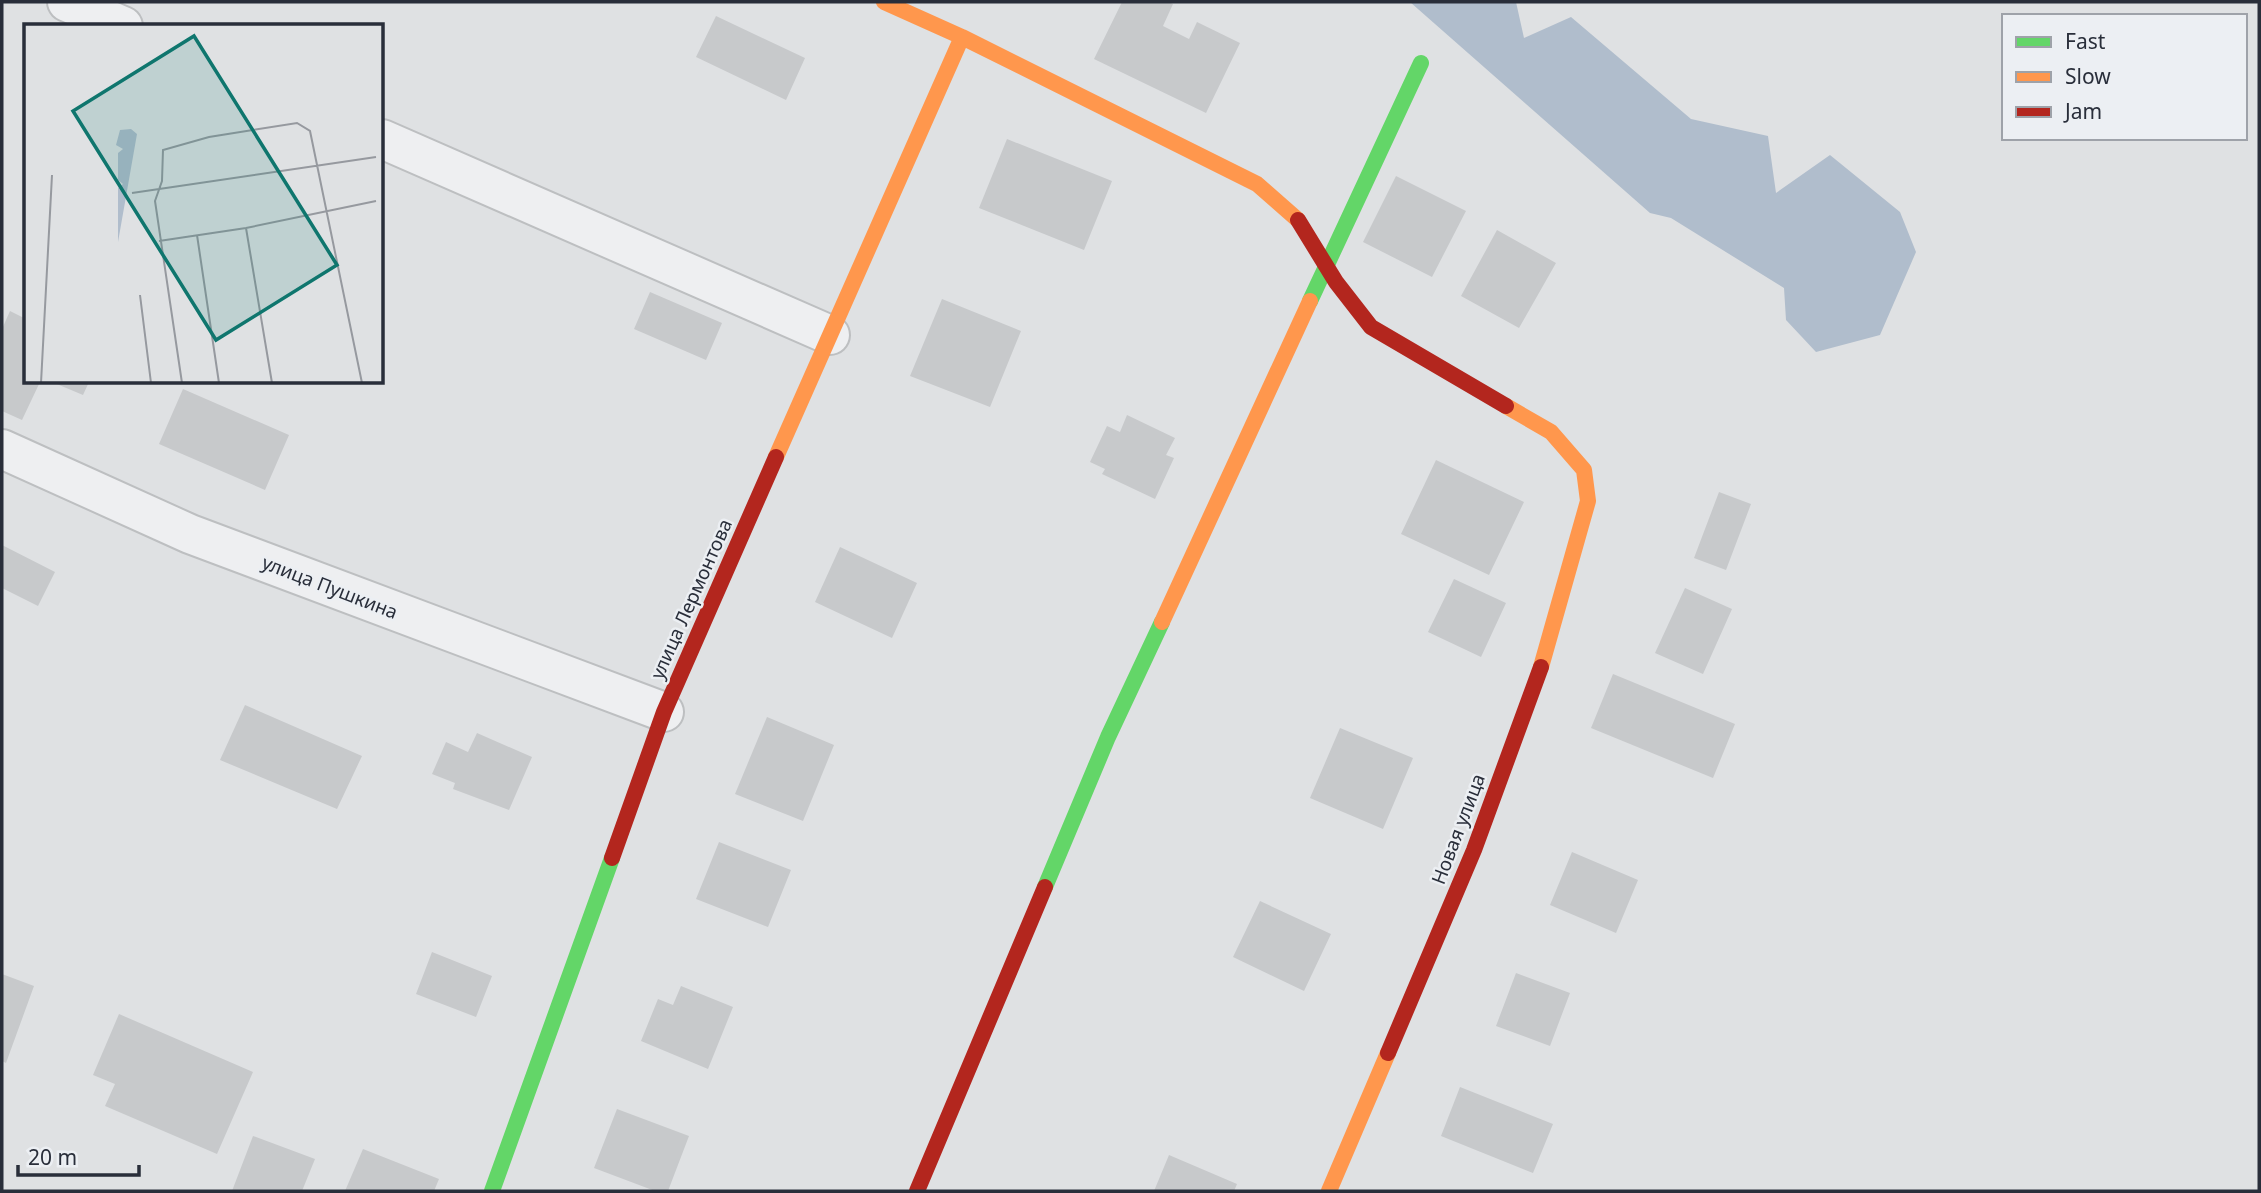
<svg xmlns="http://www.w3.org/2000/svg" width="2261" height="1193" font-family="'Noto Sans',sans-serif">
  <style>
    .water { fill: #b0bdcc }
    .building { fill: #c7c9cb }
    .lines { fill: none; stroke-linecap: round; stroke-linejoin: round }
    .street-casing { stroke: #bdbfc1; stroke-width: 42 }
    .street { stroke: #eeeff1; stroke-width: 38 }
    .fast { stroke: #63d668; stroke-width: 16 }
    .slow { stroke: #ff974d; stroke-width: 16 }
    .jam { stroke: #b3261e; stroke-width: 16 }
    .labels { text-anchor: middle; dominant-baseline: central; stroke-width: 5; stroke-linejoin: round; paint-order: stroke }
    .street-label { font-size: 19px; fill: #292e3a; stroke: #eceff3 }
    .inset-road { fill: none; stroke: #96999f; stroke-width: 2 }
    .view { fill: #0f766e; fill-opacity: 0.15; stroke: #0f766e; stroke-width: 3.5 }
    .inset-edge { fill: none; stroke: #292e3a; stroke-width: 3.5 }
  </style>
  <rect width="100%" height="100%" fill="#dfe1e3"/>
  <path class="water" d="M1410,2H1516L1524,38L1571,17L1691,119L1768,136L1776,193L1830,155L1900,212L1916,252L1880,335L1816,352L1786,320L1784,288L1671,218L1650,213Z"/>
  <path class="building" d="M1122,2H1168L1173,4L1163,26L1189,39L1197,22L1240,43L1206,113L1094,59Z
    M716,16L805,58L786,100L696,57Z
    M1007,139L1112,181L1084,250L979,208Z
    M1396,176L1466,211L1432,277L1363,242Z
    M1497,230L1556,263L1519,328L1461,296Z
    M650,292L722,323L706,360L634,329Z
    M942,299L1021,331L990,407L910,376Z
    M10,311L26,319V382H40L22,420L2,411V329Z
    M52,382H89L83,395Z
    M183,389L289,435L265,490L159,444Z
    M1127,415L1175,438L1166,455L1174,458L1155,499L1102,474L1105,469L1090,462L1107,426L1120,432Z
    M1436,460L1524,502L1489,575L1401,534Z
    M1719,492L1751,504L1726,570L1694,558Z
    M2,545L55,572L38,606L2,588Z
    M840,547L917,583L892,638L815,602Z
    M1454,579L1506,603L1481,657L1428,632Z
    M1685,588L1732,609L1703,674L1655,653Z
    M1613,674L1735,724L1713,778L1591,728Z
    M245,705L362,756L337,809L220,760Z
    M767,717L834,745L803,821L735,794Z
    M1340,728L1413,758L1383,829L1310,798Z
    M477,733L532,757L509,810L453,789L455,783L432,774L446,742L468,752Z
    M719,842L791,870L768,927L696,899Z
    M1572,852L1638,880L1616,933L1550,905Z
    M1260,901L1331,934L1304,991L1233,957Z
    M432,952L492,976L476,1017L416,994Z
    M1516,973L1570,993L1550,1046L1496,1026Z
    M2,974L34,986L6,1063L2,1061Z
    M681,986L733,1007L708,1069L641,1041L658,999L673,1005Z
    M119,1014L253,1072L217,1154L105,1106L115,1084L93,1075Z
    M1460,1087L1553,1124L1533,1173L1441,1136Z
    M617,1109L689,1136L668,1191H655L594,1168Z
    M253,1136L315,1159L302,1191H232Z
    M363,1149L439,1179L434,1191H345Z
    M1169,1155L1237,1184L1234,1191H1154Z"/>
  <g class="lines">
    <defs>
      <path id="street" d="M67,2L123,26
        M382,139L830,335
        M2,449L190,534L664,712"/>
    </defs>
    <use href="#street" class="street-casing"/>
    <use href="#street" class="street"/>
    <path class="fast" d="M1310,301L1421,63
      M1045,887L1108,737L1162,622
      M492,1191L612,858"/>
    <path class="slow" d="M884,2L962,37L1257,184L1298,220
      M1506,406L1551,432L1584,470L1588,501L1541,667
      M776,457L962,37
      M1162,622L1310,301
      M1329,1191L1388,1053"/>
    <path class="jam" d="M1298,220L1336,282L1371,327L1506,406
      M612,858L664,712L776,457
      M1388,1053L1474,850L1541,667
      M917,1191L1045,887"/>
  </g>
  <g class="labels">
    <g class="street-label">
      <text transform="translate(330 587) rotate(21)">улица Пушкина</text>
      <text transform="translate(691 599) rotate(-66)">улица Лермонтова</text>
      <text transform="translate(1458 829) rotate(-69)">Новая улица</text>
    </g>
  </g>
  <g transform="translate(24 24)">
    <rect width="359" height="359" fill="#dfe1e3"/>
    <path d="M107,105L113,110L94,218V164L99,160L94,156V129L99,125L92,121L96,106Z" fill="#b0bdcc"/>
    <path class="inset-road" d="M108,169L352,133M222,204L248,359M173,211L195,359M135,217L222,204L352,177M116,271L127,359M17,359L28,151M158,359L131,177L138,157L139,126L185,113L273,99L286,107L338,359"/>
    <path class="view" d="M170,12L313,241L192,316L49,87Z"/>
    <rect width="359" height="359" class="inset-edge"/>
  </g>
  <rect width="2261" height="1193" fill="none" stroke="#292e3a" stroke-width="7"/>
  <rect x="2002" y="14" width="245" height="126" fill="#eceff3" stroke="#9ea2a9" stroke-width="2"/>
  <rect x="2016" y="37" width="35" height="10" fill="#63d668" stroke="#9ea2a9" stroke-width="2"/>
  <text x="2065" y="49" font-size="21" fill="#292e3a">Fast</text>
  <rect x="2016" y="72" width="35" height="10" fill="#ff974d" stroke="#9ea2a9" stroke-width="2"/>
  <text x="2065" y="84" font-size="21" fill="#292e3a">Slow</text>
  <rect x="2016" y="107" width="35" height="10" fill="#b3261e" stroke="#9ea2a9" stroke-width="2"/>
  <text x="2065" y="119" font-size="21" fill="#292e3a">Jam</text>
  <path d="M18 1165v10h121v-10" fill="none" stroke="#292e3a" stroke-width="3.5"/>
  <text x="28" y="1165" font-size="21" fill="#292e3a" stroke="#eceff3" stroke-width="5" paint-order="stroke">20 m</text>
</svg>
